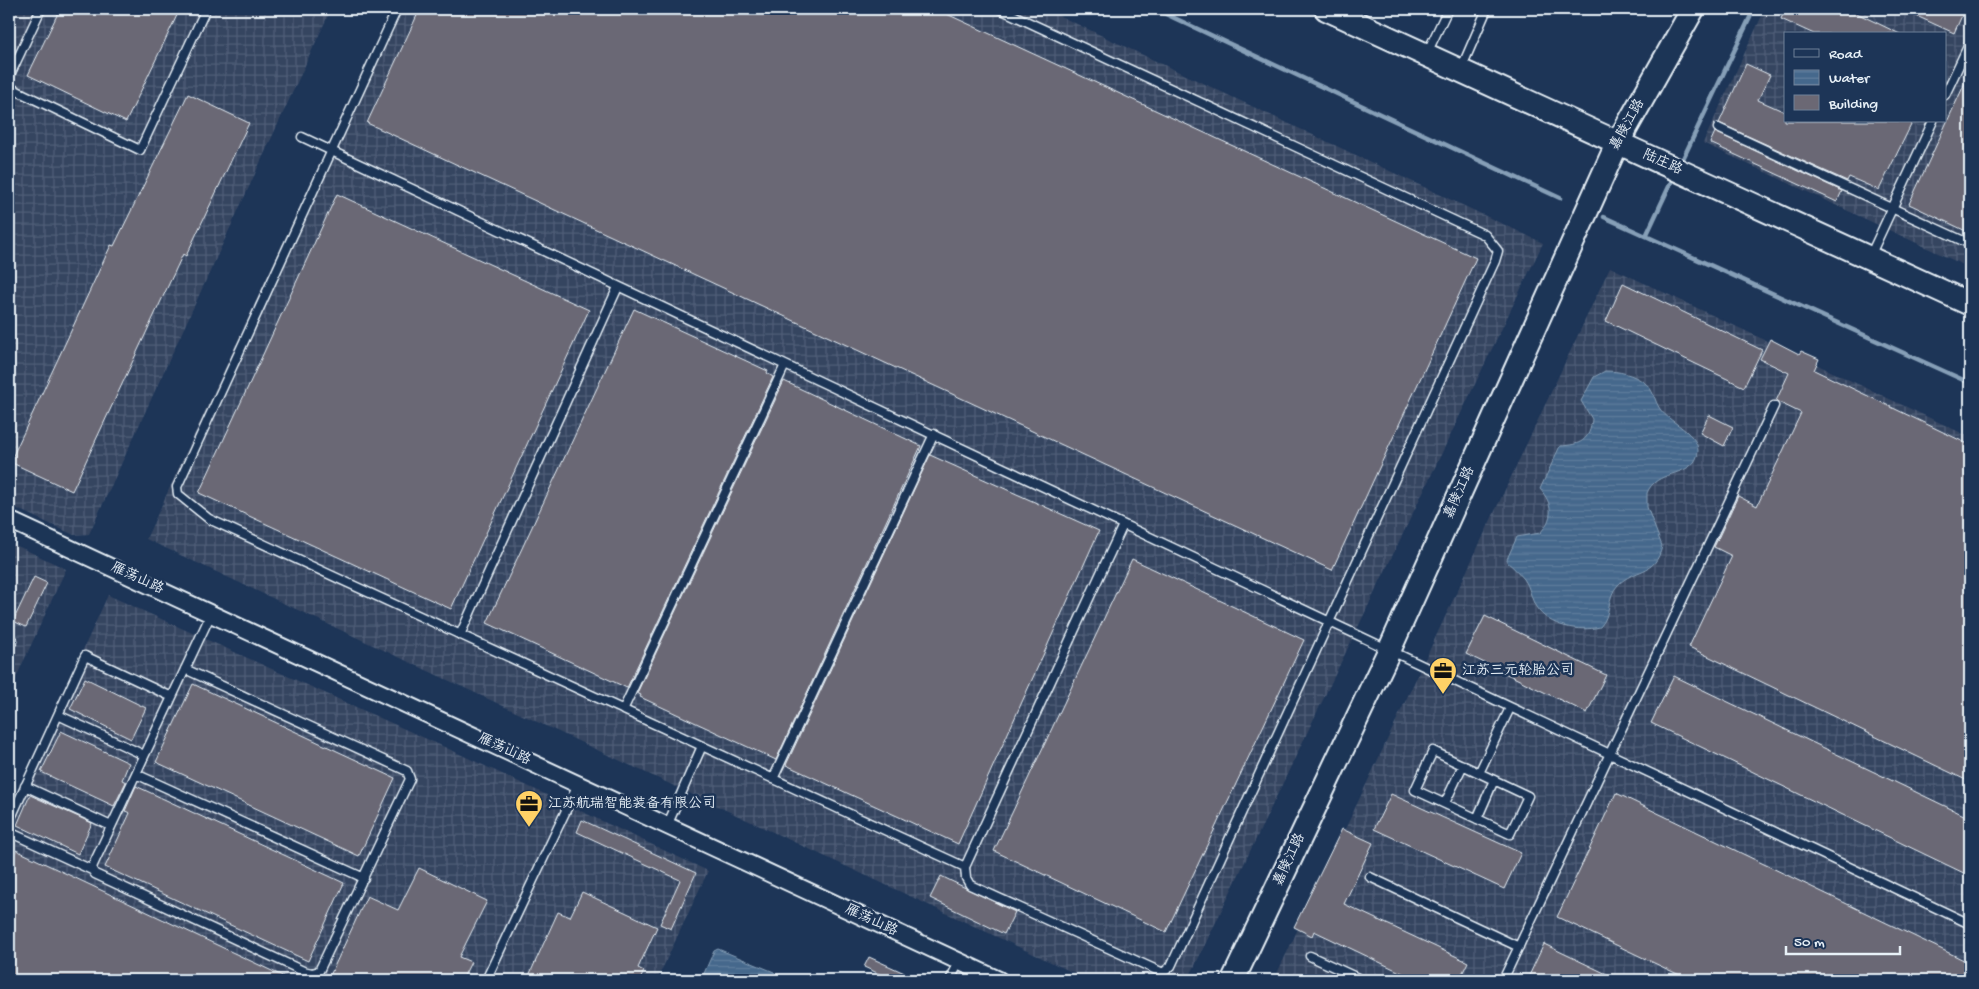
<svg xmlns="http://www.w3.org/2000/svg" width="1979" height="989" font-family="'Gochi Hand','LXGW WenKai TC',sans-serif">
  <style>
    .industrial { fill: url(#industrial-grid); fill-rule: evenodd }
    .water { fill: url(#water-rules); stroke: #869fb7 }
    .lines { fill: none; stroke-linecap: round; stroke-linejoin: round }
    .stream { stroke: #869fb7; stroke-width: 4.5 }
    .building { fill: #6b6874; stroke: #e8f1f8 }
    .lane-casing { stroke: #e8f1f8; stroke-width: 11 }
    .street-casing { stroke: #e8f1f8; stroke-width: 20 }
    .secondary-casing { stroke: #e8f1f8; stroke-width: 26 }
    .lane { stroke: #1d3557; stroke-width: 8 }
    .street { stroke: #1d3557; stroke-width: 16 }
    .secondary { stroke: #1d3557; stroke-width: 22 }
    .labels { text-anchor: middle; dominant-baseline: central; stroke-width: 5; stroke-linejoin: round; paint-order: stroke }
    .street-label { font-size: 14px; fill: #e8f1f8; stroke: #1d3557 }
    .poi-label { font-size: 14px; fill: #e8f1f8; stroke: #1d3557; text-anchor: start }
  </style>
  <defs>
    <pattern id="industrial-grid" width="8" height="8" patternUnits="userSpaceOnUse" patternTransform="scale(1.25)"><rect width="8" height="8" fill="#344460"/><path d="M0 4h8M4 0v8" fill="none" stroke="#515f78"/></pattern>
    <pattern id="water-rules" width="6" height="5" patternUnits="userSpaceOnUse" patternTransform="scale(1.25)"><rect width="6" height="5" fill="#45688c"/><path d="M0 2.5h6" fill="none" stroke="#607e9d"/></pattern>
  </defs>
  <rect width="100%" height="100%" fill="#1d3557"/>
  <filter id="ink" filterUnits="userSpaceOnUse"><feTurbulence type="fractalNoise" baseFrequency=".02" numOctaves="2"/><feDisplacementMap in="SourceGraphic" scale="10" xChannelSelector="R" yChannelSelector="G"/><feConvolveMatrix kernelMatrix="1 2 1 2 8 2 1 2 1" color-interpolation-filters="sRGB"/></filter>
  <g filter="url(#ink)">
    <path class="industrial" d="M9,9H331L89,534L74,535L9,505Z
      M391,9H1045L1543,243L1188,980H1089L146,539Z
      M1765,9H1970V268L1703,143ZM1785,34H1945V121H1785Z
      M1610,267L1970,437V980H1274Z
      M9,542L66,569L9,693Z
      M108,595L451,750L708,871L657,980H9V812Z"/>
    <path class="water" d="M1605,371C1619,371 1633,374 1645,383C1654,390 1654,400 1660,409C1670,424 1707,436 1696,459C1687,477 1656,470 1647,493V507L1662,546C1656,576 1634,568 1618,585C1606,597 1612,615 1600,627C1579,632 1549,627 1536,607C1531,599 1530,587 1524,579C1519,573 1513,567 1507,562V559L1517,537L1540,533C1554,518 1553,504 1540,489L1560,446C1580,445 1590,441 1592,419L1581,401L1594,377Z
      M718,949L774,972L777,980H701L714,951Z"/>
    <g class="lines">
      <path class="stream" d="M1155,9L1560,198
        M1680,165L1754,9
        M1604,217L1970,383
        M1646,236L1674,176"/>
    </g>
    <path class="building" d="M60,9H180L126,122L28,75Z
      M420,9H936L1476,258L1332,570L367,123Z
      M1785,9H1848L1900,34H1814L1781,19Z
      M1901,9H1965L1954,33Z
      M1746,64L1770,75L1758,100L1785,112V121H1913L1879,190L1849,177L1847,181L1719,123Z
      M1970,72V233L1909,204Z
      M188,94L249,123L186,256L183,254L72,491L10,462L111,245L114,246Z
      M1715,132L1842,191L1837,202L1710,143Z
      M337,194L589,310L451,609L199,493Z
      M1623,283L1762,350L1744,387L1606,321Z
      M634,309L768,371L767,373L773,377L627,688L487,623Z
      M1770,339L1799,354L1801,351L1819,359L1814,370L1970,445V782L1689,647L1732,556L1714,547L1738,496L1757,506L1801,413L1776,401L1789,373L1760,359Z
      M784,381L921,446L776,760L640,697L641,695L637,693Z
      M1709,415L1733,427L1724,446L1700,433Z
      M930,455L1099,531L958,844L786,765Z
      M1132,559L1304,640L1166,932L994,851Z
      M34,577L47,583L26,627L13,621Z
      M1485,616L1606,675L1587,713L1466,654Z
      M1674,676L1970,818V876L1651,723Z
      M85,678L146,708L131,739L70,709Z
      M193,684L395,778L359,856L156,762Z
      M61,731L129,763L122,780L126,782L114,806L41,772Z
      M136,786L344,883L308,961L105,867L130,813L125,811Z
      M1616,793L1970,963V980H1690L1557,917Z
      M1391,794L1521,853L1504,889L1374,829Z
      M30,795L92,823L78,854L17,825Z
      M582,820L696,873L671,929L660,924L680,880L577,832Z
      M1342,829L1373,843L1344,904L1468,962L1459,980H1417L1314,931L1312,936L1294,927Z
      M16,850L86,883L291,980H9V865Z
      M419,868L487,901L459,957L471,962L462,980H328L367,896L398,910Z
      M941,876L1015,912L1004,934L930,898Z
      M582,892L657,927L638,968L644,971L640,980H527L558,912L570,917Z
      M1544,944L1619,980H1527Z
      M869,957L920,980H893L864,967Z"/>
    <g class="lines">
      <defs>
        <path id="lane" d="M397,9L177,487L178,494L209,519L965,867
          M1000,9L1485,235L1498,251L1495,261L1171,966L1163,973L970,885L966,878L965,867L1123,525
          M1427,53L1448,9
          M1461,69L1487,9
          M9,77L41,9
          M9,87L140,150L206,9
          M1945,95L1970,42
          M1718,128L1970,244
          M302,137L1970,924
          M1870,256L1933,121
          M460,635L618,287
          M9,639L13,641
          M185,669L407,771L410,779L319,971L312,973L303,971L95,874L92,870L93,865L211,614
          M623,710L785,365
          M58,715L144,755
          M1479,773L1528,796L1510,834L1415,790L1433,751L1479,773L1510,708
          M136,774L364,878
          M773,779L934,434
          M25,786L111,826
          M1445,803L1463,765
          M1477,819L1494,780
          M9,822L85,656L172,697
          M667,826L702,746
          M9,832L92,870
          M1370,877L1519,947
          M1310,956L1362,980
          M486,980L578,785
          M950,980L959,962
          M1503,980L1774,406"/>
        <path id="street" d="M9,520L999,980"/>
        <path id="secondary" d="M1326,9L1970,304
          M1233,980L1389,651L1617,144L1693,9"/>
      </defs>
      <use href="#lane" class="lane-casing"/>
      <use href="#street" class="street-casing"/>
      <use href="#secondary" class="secondary-casing"/>
      <use href="#lane" class="lane"/>
      <use href="#street" class="street"/>
      <use href="#secondary" class="secondary"/>
    </g>
  </g>
  <defs>
    <symbol id="office-pin" viewBox="-11 -11 22 30"><path d="M0 17L-7.5 6A9.5 9.5 0 1 1 7.5 6Z" fill="#ffd166" stroke="#1d3557"/><path d="M-6-3h4V-5.5h4V-3h4V5H-6ZM-1-4.5V-3h2v-1.5ZM-6 0V1H6V0Z" fill="#111"/></symbol>
  </defs>
  <g fill-rule="evenodd">
    <use href="#office-pin" x="1427" y="655" width="32" height="43"/>
    <use href="#office-pin" x="513" y="788" width="32" height="43"/>
  </g>
  <g class="labels">
    <g class="street-label">
      <text transform="translate(1628 125) rotate(-61)">嘉陵江路</text>
      <text transform="translate(1662 163) rotate(24)">陆庄路</text>
      <text transform="translate(1460 493) rotate(-66)">嘉陵江路</text>
      <text transform="translate(137 579) rotate(25)">雁荡山路</text>
      <text transform="translate(504 750) rotate(25)">雁荡山路</text>
      <text transform="translate(1290 860) rotate(-65)">嘉陵江路</text>
      <text transform="translate(871 921) rotate(25)">雁荡山路</text>
    </g>
    <g class="poi-label">
      <text x="1462" y="671">江苏三元轮胎公司</text>
      <text x="548" y="804">江苏航瑞智能装备有限公司</text>
    </g>
  </g>
  <rect width="1979" height="989" fill="none" stroke="#1d3557" stroke-width="30"/>
  <rect x="15" y="15" width="1949" height="959" fill="none" stroke="#e8f1f8" stroke-width="2" filter="url(#ink)"/>
  <rect x="1784" y="32" width="162" height="90" fill="#1d3557" stroke="#6e8097"/>
  <rect x="1794" y="49" width="25" height="8" fill="#1d3557" stroke="#6e8097"/>
  <text x="1829" y="58" font-size="15" fill="#e8f1f8">Road</text>
  <rect x="1794" y="70" width="25" height="15" fill="url(#water-rules)" stroke="#6e8097"/>
  <text x="1829" y="82" font-size="15" fill="#e8f1f8">Water</text>
  <rect x="1794" y="95" width="25" height="15" fill="#6b6874" stroke="#6e8097"/>
  <text x="1829" y="108" font-size="15" fill="#e8f1f8">Building</text>
  <path d="M1786 946v8h114v-8" fill="none" stroke="#e8f1f8" stroke-width="2.5"/>
  <text x="1794" y="946" font-size="15" fill="#e8f1f8" stroke="#1d3557" stroke-width="4" paint-order="stroke">50 m</text>
</svg>
